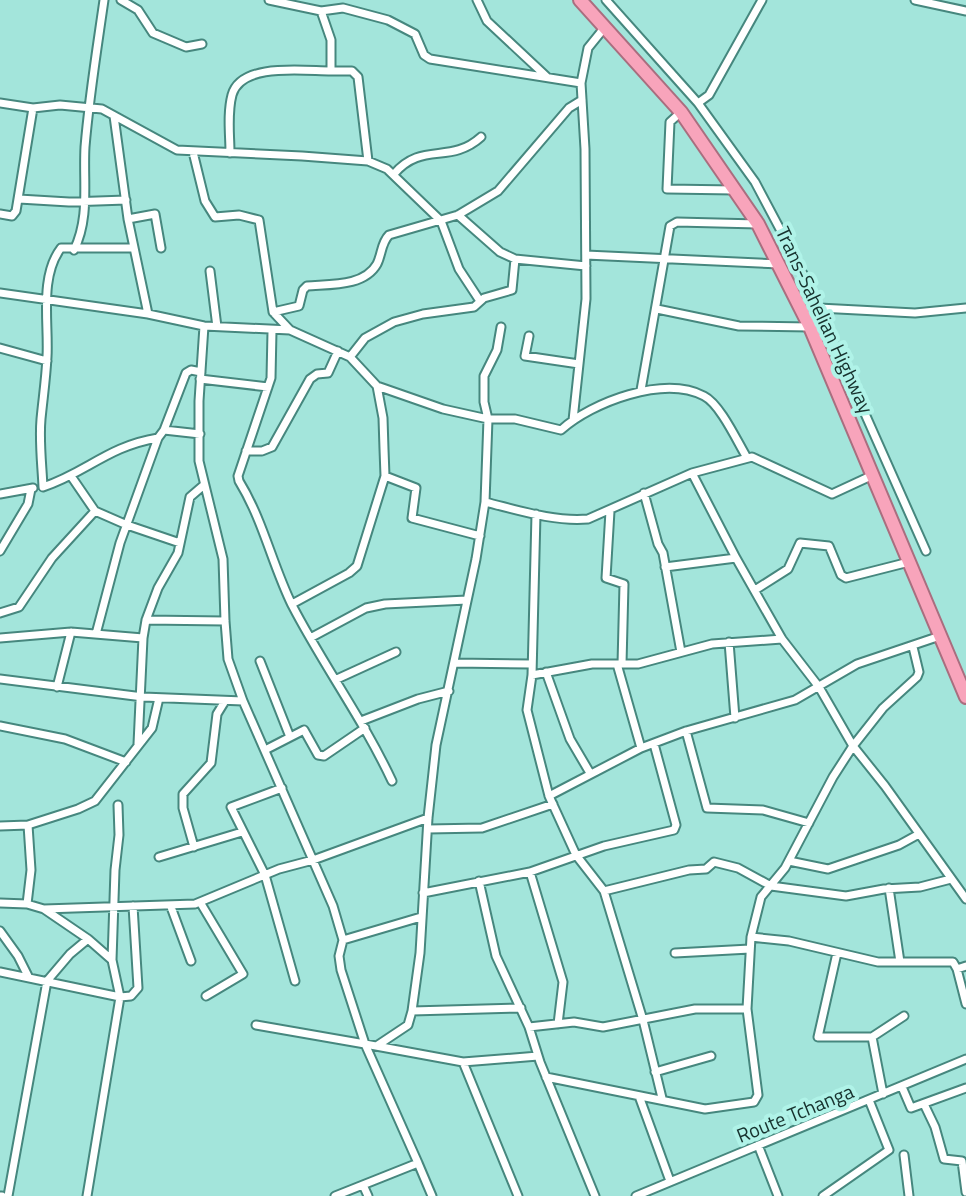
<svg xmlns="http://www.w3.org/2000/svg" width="966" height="1196" font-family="'Titillium Web',sans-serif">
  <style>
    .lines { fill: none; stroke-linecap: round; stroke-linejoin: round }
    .minor-casing { stroke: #46877e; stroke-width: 11 }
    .trunk-casing { stroke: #a96e7f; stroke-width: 16 }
    .minor { stroke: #fff; stroke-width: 7 }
    .trunk { stroke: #f8a4bb; stroke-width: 12 }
    .labels { text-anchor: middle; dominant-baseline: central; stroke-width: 8; stroke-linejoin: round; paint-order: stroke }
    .street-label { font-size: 20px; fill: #17322e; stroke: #b0f3e8 }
  </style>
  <rect width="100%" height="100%" fill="#a3e5db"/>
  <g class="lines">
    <defs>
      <path id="minor" d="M121,0L138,10L153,33L186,47L202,44
        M269,0L321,11L343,8L388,20L415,34L424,55L430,59L581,83
        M477,0L487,21L547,77
        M606,0L698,103L755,182L798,263L926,551
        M915,0L966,11
        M321,11L331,40V71H352L358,77L368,161
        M0,103L33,108L60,105L102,109L177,150L302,156L368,161L387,169L441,221L459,269L480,301
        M698,103L709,95L762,0
        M681,112L670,122L667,189L735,190
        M114,116L128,219L148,314
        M193,152L205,201L215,217L239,215L259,220L273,312L290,330
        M230,153C230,135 227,114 232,95C241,62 304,71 331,71
        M394,174C422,141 450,165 481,137
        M19,199L69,202L126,200
        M0,214L12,216L16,211L33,108
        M458,215L500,252L515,259L586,266
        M128,219L155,214L161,248
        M133,248H61C39,277 49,323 47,357C46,378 43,398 41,419C39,441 42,465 43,487C86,473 108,446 158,438
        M74,250C90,218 83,182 85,147C89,98 97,49 104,0
        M586,255L780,264
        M210,271L217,327
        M0,293L148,314L204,326L290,330L350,357L377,386L383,418L384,449L385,476L357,566L349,573L292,604
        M819,308L915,313L966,308
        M657,309L739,326L810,327
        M273,312L299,306L303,290L307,286C329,284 364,287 377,264C382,254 381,243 389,235L458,215L498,191L569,108L582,100
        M204,326L199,401V461L223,559L225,621L228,659L243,701L333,906L343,940L339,956L341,970L365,1044L256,1025
        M272,331L271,378L238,476L239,481C263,520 272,564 292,605C323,665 363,719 392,781
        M529,336L525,356L579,364
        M0,348L47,361
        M350,357L365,338L394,322L423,314L474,307L484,298L512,290L515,259
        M200,379L268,387
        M377,386L443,409L488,419H515L561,430C592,402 664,375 704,396C720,404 737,441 746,456
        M641,390L670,226L677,222L758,224
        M573,420L586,299L585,149L581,83L588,48L605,27
        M164,430L200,434
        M246,451H262L272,447L310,379L317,374L328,373L338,351
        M873,475L832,494L752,457L692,473L736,558L782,639L819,687L853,746L885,786L966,899
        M71,476L95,511
        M385,476L416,488L412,518L480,536
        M644,493L658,544L663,553L681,652
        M0,494L33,488
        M485,502C518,510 554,522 588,519L692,473
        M610,511L606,578L624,584L622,664
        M536,514L532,675L527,710L549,796L576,855L604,891L643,1020L662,1098
        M0,551L28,504L31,489
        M665,567L736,558
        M755,590L788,569L800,543L829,546L841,575L846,578L909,562
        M0,613L19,607L52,558L95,511L127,525L180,543
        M146,620L225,621
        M96,634L120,543L158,438L164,430L186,373L191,370L201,372
        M312,637L366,608L385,604L467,600
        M0,638L71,632L143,638
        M729,642L735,718
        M260,661L290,737
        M454,663L531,664
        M617,664L641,748
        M546,672L570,739L590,773
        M532,675L592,664H638L712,644L782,639
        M0,679L143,697L243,701
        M337,679L396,652
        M57,687L71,632
        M361,721L418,699L449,691
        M0,726L65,739L126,762
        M686,731L707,808L763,810L809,823
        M138,744L143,638L146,620L158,588L178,553L190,497L204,485
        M265,750L304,730L318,755L324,756L365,728
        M282,788L231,807L265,875L295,981
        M549,796L641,748L686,731L795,700L857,664L940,636
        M0,826L28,825
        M428,829L482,828L553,804
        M194,847L183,808V794L211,763L217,714L225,701
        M159,857L242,832
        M789,861L828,869L899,845L919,834
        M530,872L563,982L558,1024
        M479,881L496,956L529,1027L540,1062L595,1196
        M889,888L900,962
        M604,891L689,870L706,869L714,862L738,868L771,886L846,896L884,889L920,887L951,879
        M423,893L530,872L604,846L674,830L676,825L654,744
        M200,902L243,974L206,996
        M0,903L27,904L44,909L88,939L112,960L120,997L131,996L138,988L133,906
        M27,904L31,870L28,825L78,809L95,801L152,728L159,698
        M171,907L191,961
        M44,909L195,904L279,869L313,860L428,818
        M0,931L18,956L28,976
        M751,937L789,941L878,962H953L957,969L966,966
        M343,940L421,917
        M675,953L750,949
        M837,953L818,1037H872L904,1016
        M112,960L115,870L119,835L118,805
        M957,969L966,1004
        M0,972L120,997L87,1196
        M412,1011L521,1008
        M529,1027L574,1022L603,1027L695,1009H747L751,937L761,897L785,868L833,777L853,746L883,708L917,677L919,672L913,647
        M872,1037L883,1094
        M378,1045L408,1025L412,1011L420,953L428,818L436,745L476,559L485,502L488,419L484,402V376L497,350L501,327
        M463,1062L518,1196
        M655,1072L711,1056
        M546,1077L705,1109L754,1102L758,1095L747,1009
        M902,1087L911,1108L966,1088
        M639,1096L670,1181
        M924,1104L935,1127L944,1159L962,1161L966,1192
        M758,1145L778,1196
        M904,1155L909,1196
        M418,1163L365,1044L463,1062L538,1056
        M363,1185L368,1196
        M0,1196H2
        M8,1196L47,981L70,954L88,939
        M335,1196L418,1163L432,1196
        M636,1196L966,1059
        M823,1196L889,1150L869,1100"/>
      <path id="trunk" d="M580,0L681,112L758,224L810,327L966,697"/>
    </defs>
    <use href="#minor" class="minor-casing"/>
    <use href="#trunk" class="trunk-casing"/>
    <use href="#minor" class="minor"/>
    <use href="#trunk" class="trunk"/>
  </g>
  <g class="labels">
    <g class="street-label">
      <text transform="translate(825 320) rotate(65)">Trans-Sahelian Highway</text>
      <text transform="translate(795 1113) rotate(-22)">Route Tchanga</text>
    </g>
  </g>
</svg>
